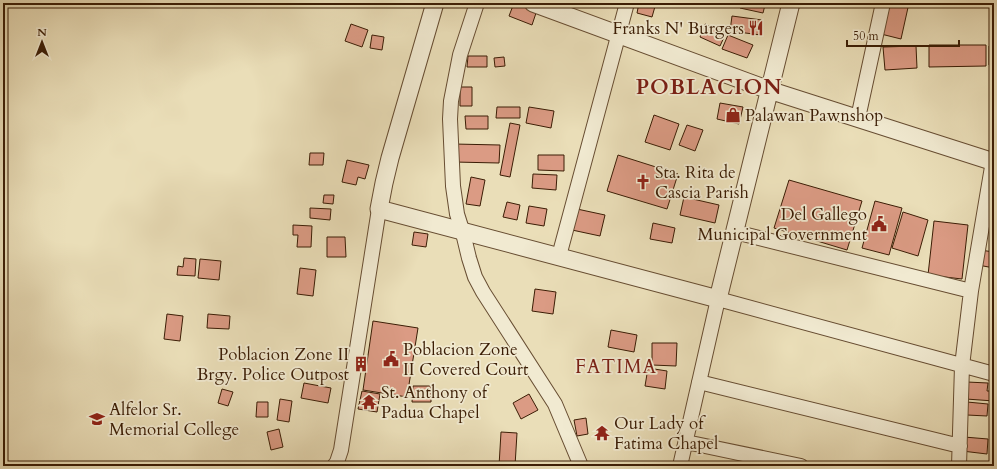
<svg xmlns="http://www.w3.org/2000/svg" width="997" height="469" font-family="Cardo,serif">
  <style>
    .building { fill: #db9b84; stroke: #3b1d05 }
    .lines { fill: none; stroke-linecap: round; stroke-linejoin: round }
    .minor-casing { stroke: #674d32; stroke-width: 16 }
    .tertiary-casing { stroke: #674d32; stroke-width: 19 }
    .minor { stroke: #f1ead1; stroke-width: 14 }
    .tertiary { stroke: #f1ead1; stroke-width: 17 }
    .labels { text-anchor: middle; dominant-baseline: central; stroke-width: 3.5; stroke-linejoin: round; paint-order: stroke }
    .poi-label { font-size: 17px; fill: #3b1d05; stroke: #f1ead1; text-anchor: start }
    .quarter-label { font-size: 19px; letter-spacing: 1px; fill: #7a1f14; stroke: #f1ead1 }
    .district-label { font-size: 21px; font-weight: bold; letter-spacing: 1px; fill: #7a1f14; stroke: #f1ead1 }
  </style>
  <rect width="100%" height="100%" fill="#eadeb8"/>
  <filter id="stains"><feTurbulence type="fractalNoise" baseFrequency=".005" numOctaves="4"/><feColorMatrix values="0 0 0 0 .2 0 0 0 0 .09 0 0 0 0 .02 0 0 0 .5 -.17"/></filter>
  <radialGradient id="worn" r=".72"><stop offset=".6" stop-color="#630" stop-opacity="0"/><stop offset="1" stop-color="#630" stop-opacity=".3"/></radialGradient>
  <path class="building" d="M514,3H529L538,7L532,25L509,16Z
    M639,3H656L652,17L637,13Z
    M741,3H754L765,5L763,13L740,8Z
    M888,3H909L901,39L881,34Z
    M732,16L762,20L761,35L730,31Z
    M351,24L368,30L362,47L345,41Z
    M705,24L726,33L720,46L700,37Z
    M372,35L384,37L382,50L370,48Z
    M728,35L753,45L747,58L722,49Z
    M929,45H986V66L929,67Z
    M916,46L917,68L885,70L883,47Z
    M989,46H994V65H989Z
    M468,56H487V67H467Z
    M504,57L505,66L495,67L494,58Z
    M460,87H472V106H460Z
    M720,103L743,107L739,124L717,119Z
    M497,107H520V118H496Z
    M529,107L554,111L551,128L526,123Z
    M654,115L679,124L670,150L645,142Z
    M465,116H488V129H466Z
    M510,123L520,125L510,177L500,175Z
    M687,125L703,130L695,151L679,145Z
    M454,144L500,145L499,163L454,162Z
    M310,153H324L323,165H309Z
    M538,155H564V171L538,170Z
    M618,155L678,174L667,209L607,191Z
    M347,160L369,165L365,179L358,177L356,185L342,182Z
    M533,174L557,175L556,190L532,188Z
    M471,177L485,180L480,206L466,204Z
    M789,180L862,201L847,250L774,228Z
    M324,195H334L333,204L323,203Z
    M684,197L719,205L715,223L680,215Z
    M875,201L902,208L889,255L862,248Z
    M507,202L520,205L517,220L503,217Z
    M529,206L547,209L544,226L526,223Z
    M310,208L331,209L330,220L310,218Z
    M577,209L605,215L600,236L572,230Z
    M903,212L928,220L918,256L892,248Z
    M934,221L968,225L962,279L928,275Z
    M653,223L675,228L672,243L650,239Z
    M293,225L312,226L311,247H297L298,235H293Z
    M414,232L428,234L426,247L412,245Z
    M327,237H345L346,257H327Z
    M980,250L994,252V268L978,265Z
    M184,258L196,259L195,276L177,275L178,266L183,267Z
    M200,259L221,261L219,280L198,278Z
    M300,268L316,270L313,296L297,294Z
    M535,289L556,292L553,314L532,311Z
    M167,314L183,316L180,341L164,339Z
    M208,314L230,316L229,329L207,328Z
    M373,321L418,328L407,397L363,390Z
    M611,330L637,335L634,352L608,347Z
    M652,343H677L676,366L652,365Z
    M358,359L366,360L365,370L356,369Z
    M648,368L667,371L665,389L645,386Z
    M967,382L988,383L987,391H994V401L966,399Z
    M304,383L331,388L328,403L301,398Z
    M413,386H431V402H412Z
    M222,389L233,392L228,406L218,403Z
    M362,391L380,394L377,412L358,409Z
    M529,394L538,410L521,419L513,403Z
    M280,399L292,401L289,422L277,420Z
    M257,402H268V417H256Z
    M967,402L988,404L987,416L967,415Z
    M992,405H994V419H991Z
    M586,418L588,434L577,436L574,420Z
    M279,429L283,447L271,450L267,432Z
    M501,432L517,433L515,466H499Z
    M964,437L988,439L987,454L962,451Z"/>
  <g class="lines">
    <defs>
      <path id="minor" d="M477,3L460,55L451,101L450,119L453,186L457,214L463,233L469,258L475,277L483,292L555,404L581,466
        M858,118L883,3
        M735,232L971,291
        M559,256L627,3
        M699,382L960,446
        M686,442L801,466
        M334,466L337,462L341,450L379,209
        M680,466L718,299L994,374
        M959,466L962,366L971,291L993,161"/>
      <path id="tertiary" d="M435,3L390,158L384,183L379,209L718,299L791,3
        M533,3L769,90L994,162"/>
    </defs>
    <use href="#minor" class="minor-casing"/>
    <use href="#tertiary" class="tertiary-casing"/>
    <use href="#minor" class="minor"/>
    <use href="#tertiary" class="tertiary"/>
  </g>
  <defs>
    <symbol id="restaurant-bare" viewBox="-9 -9 18 18"><path d="M-5-6h1v4h1v-4h1v4h1v-4h1v5L-1.5 .5V6h-2V.5L-5-1ZM5-6V6H3V1.5H1.5Q1.5-4 5-6Z" fill="#8f2418" stroke="#f1ead1" stroke-width="2.5" paint-order="stroke"/></symbol>
    <symbol id="shop-bare" viewBox="-9 -9 18 18"><path d="M-5-2.5h2.3a2.7 3.5 0 0 1 5.4 0H5L5.5 6h-11ZM-1.5-2.5h3a1.5 2.3 0 0 0-3 0Z" fill="#8f2418" stroke="#f1ead1" stroke-width="2.5" paint-order="stroke"/></symbol>
    <symbol id="church-bare" viewBox="-9 -9 18 18"><path d="M-1.2-6h2.4v3.5h3.3v2.4h-3.3V6h-2.4V-.1h-3.3v-2.4h3.3Z" fill="#8f2418" stroke="#f1ead1" stroke-width="2.5" paint-order="stroke"/></symbol>
    <symbol id="civic-bare" viewBox="-9 -9 18 18"><path d="M-.6-6.5H3V-4.5H.6V-3L4-1V1h2V6H-6V1h2V-1L-.6-3ZM-1.2 2.5V6h2.4V2.5Z" fill="#8f2418" stroke="#f1ead1" stroke-width="2.5" paint-order="stroke"/></symbol>
    <symbol id="building-bare" viewBox="-9 -9 18 18"><path d="M-4-6H4V6H1V3H-1V6H-4ZM-2.5-4.3h1.7v1.8h-1.7ZM.8-4.3h1.7v1.8H.8ZM-2.5-1h1.7V.8h-1.7ZM.8-1h1.7V.8H.8Z" fill="#8f2418" stroke="#f1ead1" stroke-width="2.5" paint-order="stroke"/></symbol>
    <symbol id="temple-bare" viewBox="-9 -9 18 18"><path d="M0-6L5-2H3V0L6.5 2.5H4V6H1.5V3h-3V6H-4V2.5H-6.5L-3 0V-2H-5Z" fill="#8f2418" stroke="#f1ead1" stroke-width="2.5" paint-order="stroke"/></symbol>
    <symbol id="university-bare" viewBox="-9 -9 18 18"><path d="M0-5L7-2L0 1L-7-2ZM-4 1L0 2.5L4 1V4Q0 6-4 4Z" fill="#8f2418" stroke="#f1ead1" stroke-width="2.5" paint-order="stroke"/></symbol>
  </defs>
  <g fill-rule="evenodd">
    <use href="#restaurant-bare" x="745" y="17" width="22" height="22"/>
    <use href="#shop-bare" x="722" y="104" width="22" height="22"/>
    <use href="#church-bare" x="632" y="171" width="22" height="22"/>
    <use href="#civic-bare" x="868" y="213" width="22" height="22"/>
    <use href="#civic-bare" x="380" y="348" width="22" height="22"/>
    <use href="#building-bare" x="350" y="353" width="22" height="22"/>
    <use href="#temple-bare" x="358" y="391" width="22" height="22"/>
    <use href="#university-bare" x="86" y="408" width="22" height="22"/>
    <use href="#temple-bare" x="591" y="422" width="22" height="22"/>
  </g>
  <g class="labels">
    <g class="poi-label">
      <text x="744" y="28" text-anchor="end">Franks N' Burgers</text>
      <text x="745" y="115">Palawan Pawnshop</text>
      <text x="655" y="172">Sta. Rita de<tspan x="655" dy="20">Cascia Parish</tspan></text>
      <text x="867" y="214" text-anchor="end">Del Gallego<tspan x="867" dy="20">Municipal Government</tspan></text>
      <text x="403" y="349">Poblacion Zone<tspan x="403" dy="20">II Covered Court</tspan></text>
      <text x="349" y="354" text-anchor="end">Poblacion Zone II<tspan x="349" dy="20">Brgy. Police Outpost</tspan></text>
      <text x="381" y="392">St. Anthony of<tspan x="381" dy="20">Padua Chapel</tspan></text>
      <text x="109" y="409">Alfelor Sr.<tspan x="109" dy="20">Memorial College</tspan></text>
      <text x="614" y="423">Our Lady of<tspan x="614" dy="20">Fatima Chapel</tspan></text>
    </g>
    <g class="quarter-label">
      <text x="616" y="367">FATIMA</text>
    </g>
    <g class="district-label">
      <text x="709" y="87">POBLACION</text>
    </g>
  </g>
  <rect width="997" height="469" fill="none" stroke="#eadeb8" stroke-width="16"/>
  <rect x="4" y="4" width="989" height="461" fill="none" stroke="#3b1d05" stroke-width="2"/>
  <rect x="8" y="8" width="981" height="453" fill="none" stroke="#3b1d05"/>
  <g transform="translate(42 42)" stroke="#f1ead1" stroke-width="3" paint-order="stroke">
  <path d="M0-3L7 15L0 10L-7 15Z" fill="#3b1d05"/>
  <text y="-6" font-size="11" font-weight="bold" text-anchor="middle" fill="#3b1d05">N</text>
  </g>
  <path d="M847 40v6h112v-6" fill="none" stroke="#3b1d05" stroke-width="2"/>
  <text x="853" y="40" font-size="12" fill="#3b1d05" stroke="#f1ead1" stroke-width="3" paint-order="stroke">50 m</text>
  <rect width="100%" height="100%" filter="url(#stains)"/>
  <rect width="100%" height="100%" fill="url(#worn)"/>
</svg>
